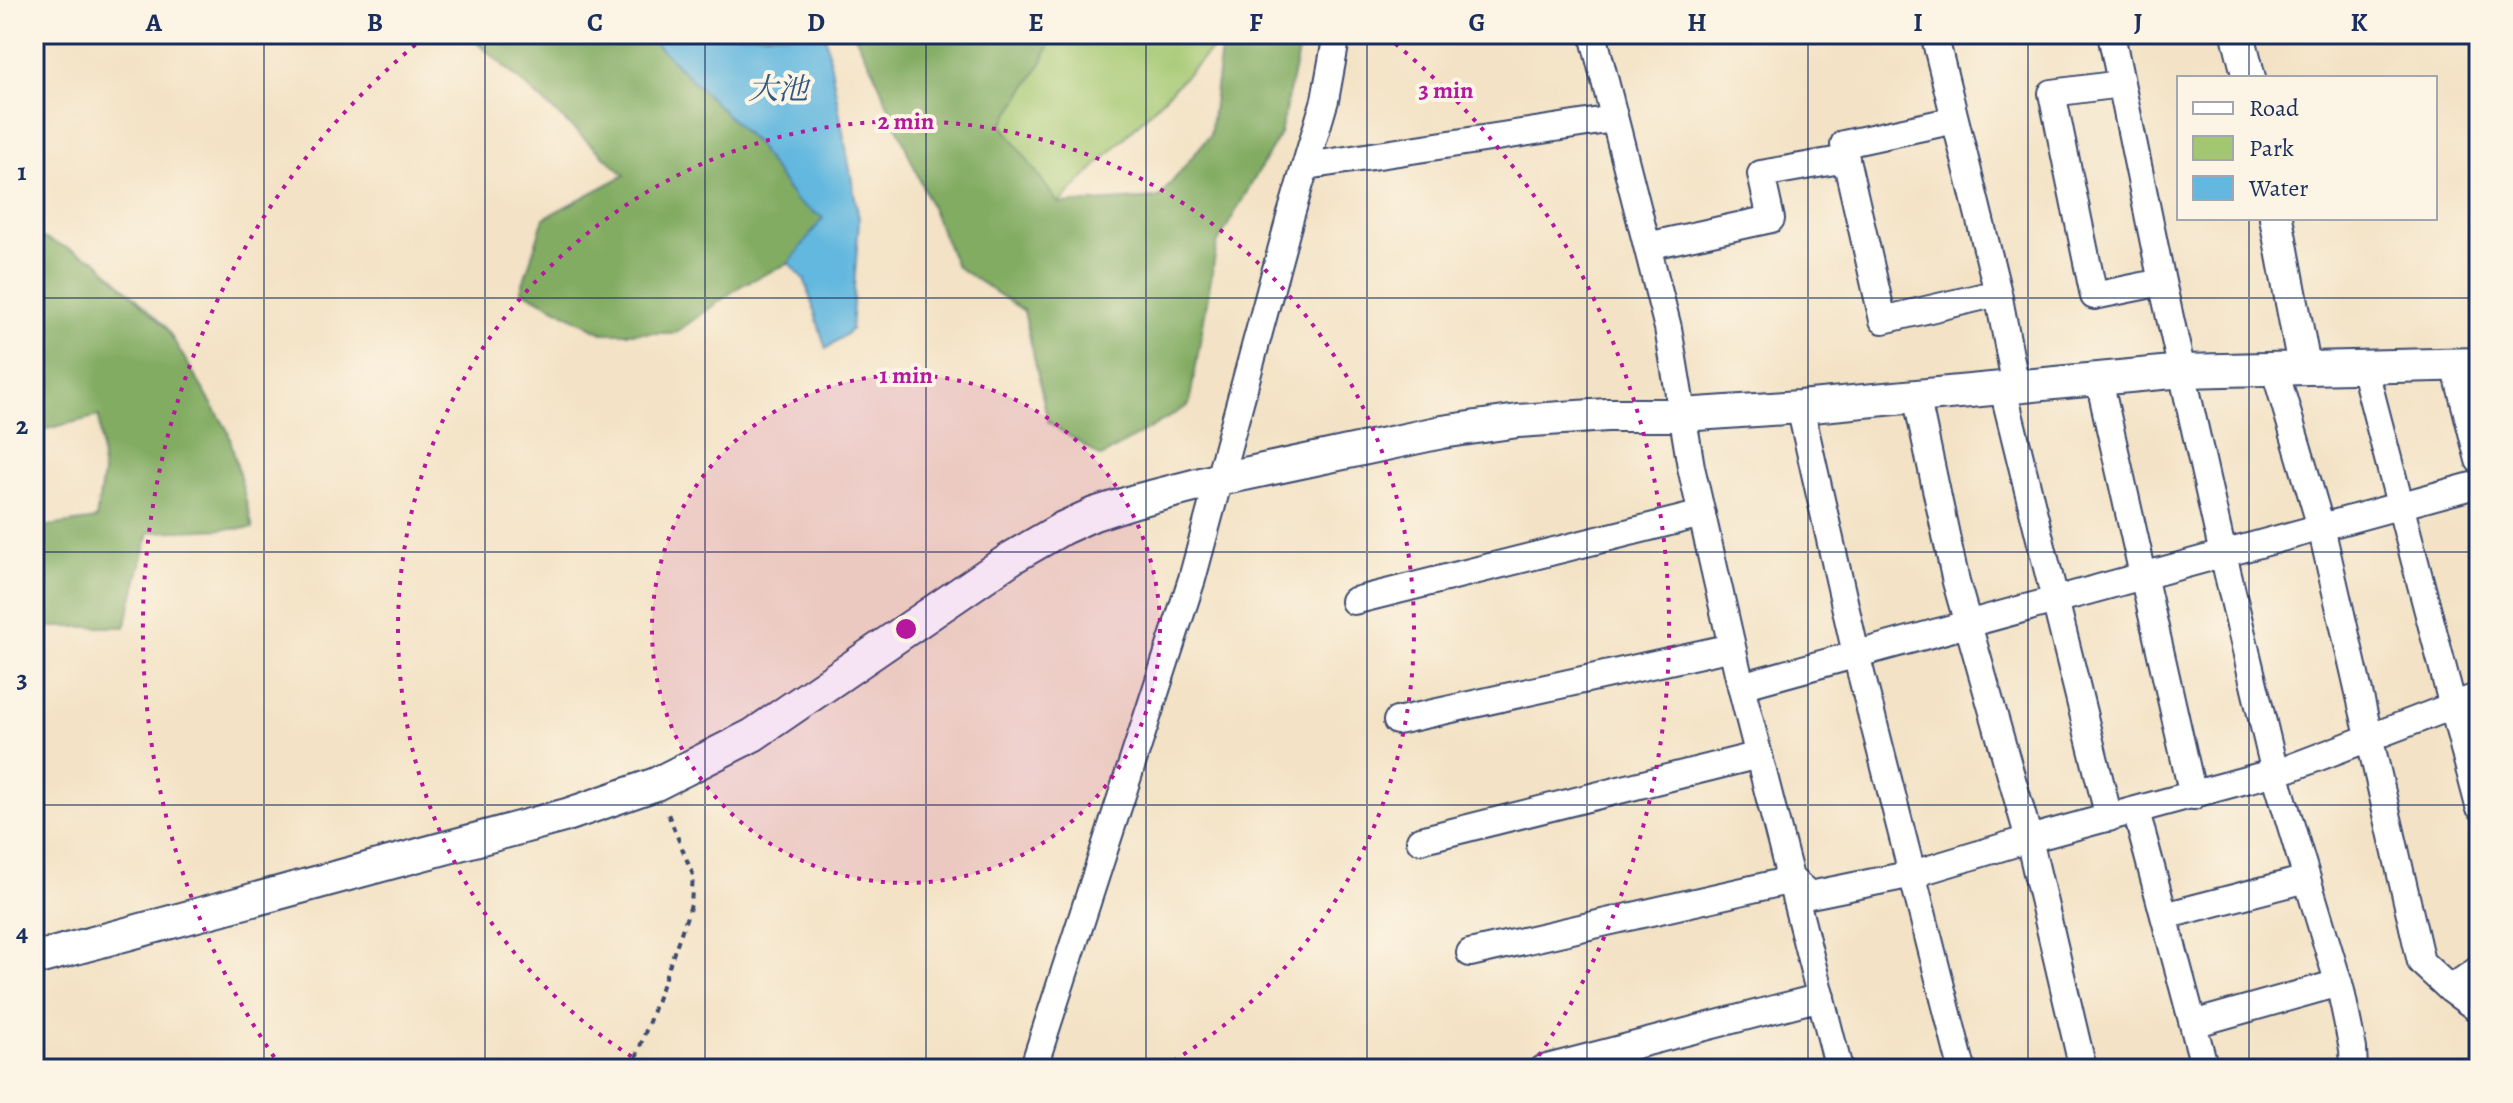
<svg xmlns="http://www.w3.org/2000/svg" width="2513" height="1103" font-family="Alegreya,'Noto Serif JP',serif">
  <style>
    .green { fill: #a3c770; stroke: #5f7b67; stroke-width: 2 }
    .forest { fill: #82ac62; stroke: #4e6e60; stroke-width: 2 }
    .water { fill: #63b8df; stroke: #3f749e; stroke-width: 2 }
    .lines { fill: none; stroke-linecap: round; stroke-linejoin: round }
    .minor-casing { stroke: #3b4a6d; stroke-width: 30 }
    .tertiary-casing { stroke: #3b4a6d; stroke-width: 36 }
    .path { stroke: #3b4a6d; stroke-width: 4; stroke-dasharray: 6 6; stroke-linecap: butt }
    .minor { stroke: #fff; stroke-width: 26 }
    .tertiary { stroke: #fff; stroke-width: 32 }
    .grid { fill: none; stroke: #1b2f5e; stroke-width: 2; stroke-opacity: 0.55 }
    .ring { fill: none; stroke: #b5179e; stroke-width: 4; stroke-dasharray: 4 8 }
    .labels { text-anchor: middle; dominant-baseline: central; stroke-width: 8; stroke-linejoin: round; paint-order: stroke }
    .water-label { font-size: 30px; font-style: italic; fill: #315885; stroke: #fcf5e5 }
    .centre { fill: #b5179e; stroke: #fcf5e5; stroke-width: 4 }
    .ring-label { font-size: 24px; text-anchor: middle; font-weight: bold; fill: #b5179e; stroke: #fcf5e5; stroke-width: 8; stroke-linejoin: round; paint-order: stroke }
    .neatline { fill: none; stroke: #1b2f5e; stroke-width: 3 }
    .grid-label { font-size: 26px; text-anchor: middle; font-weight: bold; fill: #1b2f5e }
  </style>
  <rect width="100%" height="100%" fill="#fcf5e5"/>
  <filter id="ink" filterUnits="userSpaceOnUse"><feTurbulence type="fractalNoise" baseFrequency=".0125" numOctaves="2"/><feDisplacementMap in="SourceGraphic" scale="16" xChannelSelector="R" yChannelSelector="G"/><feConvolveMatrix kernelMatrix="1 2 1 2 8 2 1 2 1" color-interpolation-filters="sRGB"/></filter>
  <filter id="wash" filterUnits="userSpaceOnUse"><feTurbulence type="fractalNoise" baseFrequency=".006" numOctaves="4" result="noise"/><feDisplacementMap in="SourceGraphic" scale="32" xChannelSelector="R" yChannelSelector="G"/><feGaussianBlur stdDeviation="1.8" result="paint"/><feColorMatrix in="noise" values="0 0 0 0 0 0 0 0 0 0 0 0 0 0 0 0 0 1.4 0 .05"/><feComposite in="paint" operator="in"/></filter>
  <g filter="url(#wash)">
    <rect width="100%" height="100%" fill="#f3e2c5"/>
    <path class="green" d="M910,34H1227L1050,213Z"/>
    <path class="forest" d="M468,34H646L756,144L788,190L823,218L789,263L742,285L675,333H602L521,290L544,218L625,175Z
      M854,34H1053L1043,61L1002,125L1059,204L1159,198L1210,135L1223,34H1302L1280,134L1217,244L1189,405L1101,457L1048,422L1024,311L956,266L874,72Z
      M34,226L38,236L96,260L165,326L228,431L253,528L149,532L125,627H34V528L96,519L103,474L99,416L34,432Z"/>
    <path class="water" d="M646,34H825L859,219L851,330L826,349L805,281L789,263L823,218L796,201L756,144Z"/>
  </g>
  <g filter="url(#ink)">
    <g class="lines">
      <defs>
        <path id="minor" d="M1593,34L1668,328L1691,467L1741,686L1839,1069
          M1934,34L1998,293L2016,387
          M2111,34L2162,282L2223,554L2275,773L2341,991L2353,1049L2354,1069
          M2121,84L2052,93L2094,296L2162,282
          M1846,159L1883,320L1998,293
          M1307,166L1613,119
          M1647,246L1771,219L1761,174L1846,159L1844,144L1955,120
          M2455,365L2479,460
          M2274,367L2321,527L2421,962L2450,989L2479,1010
          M2364,367L2479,806
          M2099,380L2193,796
          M2003,389L2109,818
          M1916,395L1956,582L2029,839L2083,1069
          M1800,407L1856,654L1962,1069
          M1354,601L1702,514
          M1741,686L2479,484
          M1397,721L1732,647
          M2136,811L2205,1069
          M1420,840L1759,755
          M1792,880L1810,895L1913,874L2029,839L2290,768L2479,696
          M2164,916L2307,879
          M1470,953L1792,880
          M2450,989L2479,969
          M2193,1024L2339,983
          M1033,1069L1192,579L1291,214L1325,100L1337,34
          M1543,1069L1821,997"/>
        <path id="tertiary" d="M2238,34L2249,78
          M2276,218L2304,366
          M34,959L567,815L656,784L753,735L1013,557L1063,528L1094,514L1135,501L1221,479L1442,432L1518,421L1607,415H1682L1800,407L2183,371L2479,364"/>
      </defs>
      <use href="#minor" class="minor-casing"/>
      <use href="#tertiary" class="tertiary-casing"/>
      <path class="path" d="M632,1069L691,905L693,875L666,809"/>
      <use href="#minor" class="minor"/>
      <use href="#tertiary" class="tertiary"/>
    </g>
  </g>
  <path class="grid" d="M264,34V1069M485,34V1069M705,34V1069M926,34V1069M1146,34V1069M1367,34V1069M1587,34V1069M1808,34V1069M2028,34V1069M2249,34V78M2249,218V1069M34,298H2479M34,552H2479M34,805H2479"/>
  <circle cx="906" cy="629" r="254" fill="#b5179e" fill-opacity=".12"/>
  <g class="ring">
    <circle cx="906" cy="629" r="254"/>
    <path d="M652 1069A508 508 0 1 1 1160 1069"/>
    <path d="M281 1067A763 763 0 0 1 426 36M1386 36A763 763 0 0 1 1531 1067"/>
  </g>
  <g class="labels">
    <g class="water-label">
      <text x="778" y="89">大池</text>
    </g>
  </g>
  <circle cx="906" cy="629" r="12" class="centre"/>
  <g class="ring-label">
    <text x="1446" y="98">3 min</text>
    <text x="906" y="129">2 min</text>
    <text x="906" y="383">1 min</text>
  </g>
  <rect width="2513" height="1103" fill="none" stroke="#fcf5e5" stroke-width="88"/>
  <rect x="2177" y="76" width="260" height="144" fill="#fcf5e5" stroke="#a2a6af" stroke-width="2"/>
  <rect x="2193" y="102" width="40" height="12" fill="#ffffff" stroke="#a2a6af" stroke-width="2"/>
  <text x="2249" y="116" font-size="24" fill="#1b2f5e">Road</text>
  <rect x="2193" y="136" width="40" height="24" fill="#a3c770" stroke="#a2a6af" stroke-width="2"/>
  <text x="2249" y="156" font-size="24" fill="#1b2f5e">Park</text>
  <rect x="2193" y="176" width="40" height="24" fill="#63b8df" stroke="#a2a6af" stroke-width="2"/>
  <text x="2249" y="196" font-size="24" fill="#1b2f5e">Water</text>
  <rect x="44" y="44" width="2425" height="1015" class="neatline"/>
  <g class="grid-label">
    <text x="154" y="31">A</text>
    <text x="375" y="31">B</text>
    <text x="595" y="31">C</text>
    <text x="816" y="31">D</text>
    <text x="1036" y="31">E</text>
    <text x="1256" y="31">F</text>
    <text x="1477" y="31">G</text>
    <text x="1697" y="31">H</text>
    <text x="1918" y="31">I</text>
    <text x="2138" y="31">J</text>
    <text x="2359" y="31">K</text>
    <text x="22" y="180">1</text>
    <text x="22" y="434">2</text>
    <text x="22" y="687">3</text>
    <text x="22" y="941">4</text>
  </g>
</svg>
